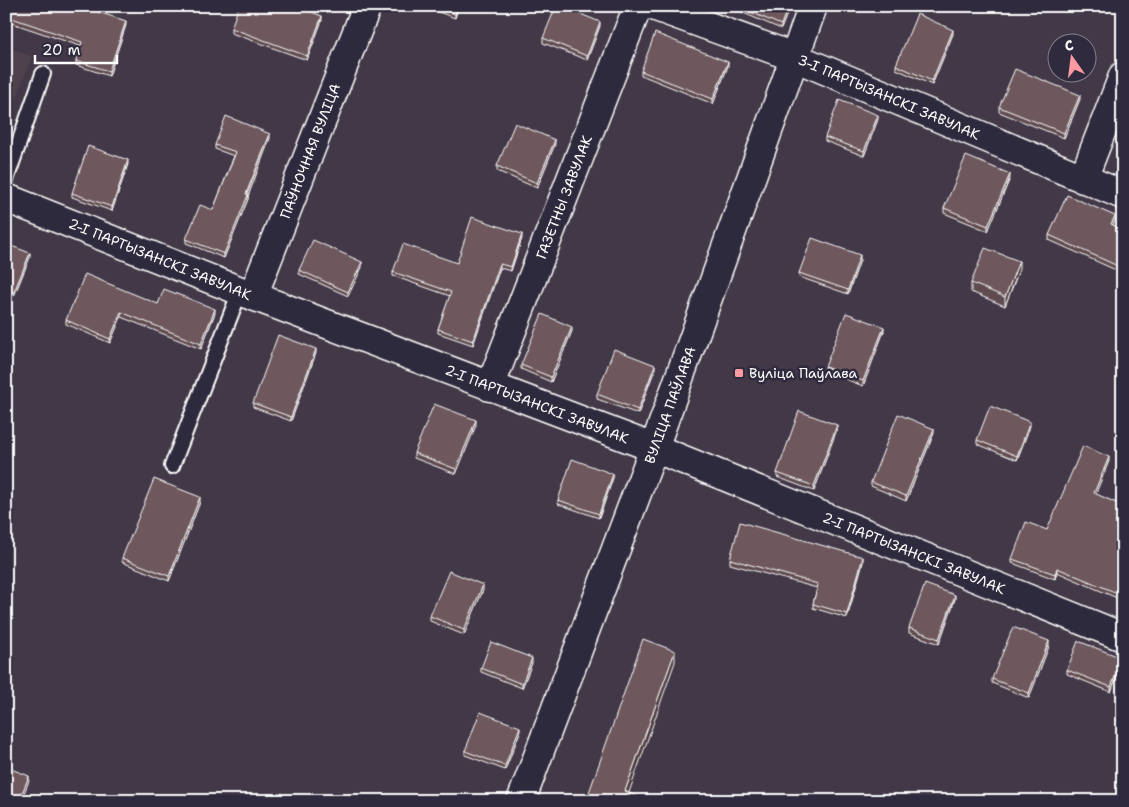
<svg xmlns="http://www.w3.org/2000/svg" width="1129" height="807" font-family="'Shantell Sans',sans-serif">
  <style>
    .built { fill: #4f424e }
    .lines { fill: none; stroke-linecap: round; stroke-linejoin: round }
    .service-casing { stroke: #fff; stroke-width: 18 }
    .minor-casing { stroke: #fff; stroke-width: 31 }
    .tertiary-casing { stroke: #fff; stroke-width: 31 }
    .service { stroke: #2f2a3d; stroke-width: 14 }
    .minor { stroke: #2f2a3d; stroke-width: 28 }
    .tertiary { stroke: #2f2a3d; stroke-width: 28 }
    .wall { fill: #5f4c50; stroke: #fff }
    .shaded-wall { fill: #4d3e41; stroke: #fff }
    .building { fill: #6e585d; stroke: #fff }
    .poi-dot { fill: #ff9aa2; stroke: #2f2a3d; stroke-width: 2 }
    .labels { text-anchor: middle; dominant-baseline: central; stroke-width: 5; stroke-linejoin: round; paint-order: stroke }
    .street-label { font-size: 14px; fill: #fff; stroke: #2f2a3d }
    .poi-label { font-size: 14px; fill: #fff; stroke: #2f2a3d; text-anchor: start }
  </style>
  <rect width="100%" height="100%" fill="#423847"/>
  <filter id="ink" filterUnits="userSpaceOnUse"><feTurbulence type="fractalNoise" baseFrequency=".02" numOctaves="2"/><feDisplacementMap in="SourceGraphic" scale="10" xChannelSelector="R" yChannelSelector="G"/><feConvolveMatrix kernelMatrix="1 2 1 2 8 2 1 2 1" color-interpolation-filters="sRGB"/></filter>
  <g filter="url(#ink)">
    <path class="built" d="M6,47L32,56L6,128Z"/>
    <g class="lines">
      <defs>
        <path id="service" d="M6,180L43,74
          M172,466L240,291"/>
        <path id="minor" d="M653,6L794,57L1123,195
          M1083,179L1123,76
          M6,198L253,296L654,448L1123,637
          M253,296L367,6
          M490,387L638,6"/>
        <path id="tertiary" d="M521,801L654,448L813,6"/>
      </defs>
      <use href="#service" class="service-casing"/>
      <use href="#minor" class="minor-casing"/>
      <use href="#tertiary" class="tertiary-casing"/>
      <use href="#service" class="service"/>
      <use href="#minor" class="minor"/>
      <use href="#tertiary" class="tertiary"/>
    </g>
    <path class="wall" d="M6,6L126,25L109,76L76,65V61L80,46L6,21Z
      M422,6H459L455,18Z
      M742,6H790L781,29L741,12Z
      M322,20L307,60L231,33V28Z
      M600,26L587,60L543,43V38Z
      M953,34L932,85L896,69V65Z
      M728,66L713,104L641,75V71Z
      M1080,99L1064,138L999,112V107Z
      M878,119L864,156L825,141V137Z
      M270,138L248,196V199L224,258L186,243V239L213,210L234,156L215,149V145Z
      M555,144L537,188L497,171V166Z
      M128,164L112,211L72,197V193Z
      M1010,178L988,231L944,213V208Z
      M1115,220L1113,225L1123,230V278L1118,276V271L1049,240V235Z
      M522,238L511,271L500,268L473,345L438,333V329L450,296L393,276V272L457,263Z
      M6,244L30,257L14,296L6,293Z
      M860,260L848,294L799,277V273Z
      M362,267L348,296L299,274V270Z
      M1019,270L1005,306L971,292V283Z
      M158,304L215,313L201,349L121,317L110,343L66,324V320Z
      M572,331L551,382L521,369V365Z
      M884,331L863,386L825,371V367Z
      M316,353L291,421L253,407V403Z
      M655,369L638,414L597,399V394Z
      M476,425L456,474L414,458V453Z
      M1030,426L1017,460L977,444V440Z
      M837,429L814,491L777,477V473Z
      M934,433L906,501L871,486V482Z
      M1109,461L1095,494L1123,506L1117,598L1057,572L1055,579L1012,563V559L1047,530Z
      M613,478L599,518L558,504V500Z
      M200,502L169,581L122,562V558Z
      M730,559L863,562L847,618L813,608V604L817,588L730,564Z
      M483,590L464,635L430,621V616Z
      M955,599L939,644L909,633V628Z
      M1049,646L1029,698L992,683V679Z
      M1122,662L1111,692L1067,674V670Z
      M532,663L522,688L481,672V668Z
      M520,732L505,770L465,755V751Z"/>
    <path class="shaded-wall" d="M458,6H459L455,18V14Z
      M788,6H790L781,29V25Z
      M322,16V20L307,60V56Z
      M126,21V25L109,76V71Z
      M600,22V26L587,60V56Z
      M953,30V34L932,85V81Z
      M728,62V66L713,104V99Z
      M1080,95V99L1064,138V133Z
      M878,115V119L864,156V151Z
      M270,134V138L248,196V199L224,258V254Z
      M555,140V144L537,188V183Z
      M128,160V164L112,211V207Z
      M1010,174V178L988,231V226Z
      M1115,216V220L1111,229V224Z
      M522,234V238L511,271V267Z
      M30,253V257L14,296V292Z
      M860,255V260L848,294V290Z
      M1019,261V270L1005,306V297Z
      M362,262V267L348,296V292Z
      M500,264V268L473,345V341Z
      M215,309V313L201,349V344Z
      M121,312V317L110,343V339Z
      M572,327V331L551,382V377Z
      M884,327V331L863,386V381Z
      M316,349V353L291,421V417Z
      M655,365V369L638,414V410Z
      M476,420V425L456,474V469Z
      M1030,422V426L1017,460V456Z
      M837,425V429L814,491V486Z
      M934,429V433L906,501V496Z
      M1109,457V461L1094,498V493Z
      M613,474V478L599,518V514Z
      M200,497V502L169,581V576Z
      M863,557V562L847,618V614Z
      M1057,568V572L1055,579V574Z
      M1123,580V585L1117,598V593Z
      M483,585V590L464,635V630Z
      M955,595V599L939,644V639Z
      M9,598V602L6,611V607Z
      M1049,641V646L1029,698V693Z
      M675,651V662L626,801L625,791Z
      M532,658V663L522,688V684Z
      M1122,658V662L1111,692V687Z
      M520,727V732L505,770V766Z
      M29,776V781L21,801H19Z"/>
    <path class="building" d="M6,6H80L126,21L109,71L76,61L82,42L6,16Z
      M239,6H296L322,16L307,56L231,28Z
      M434,6H458L455,14Z
      M556,6H561L600,22L587,56L543,38Z
      M742,6H788L781,25L741,8Z
      M917,14L953,30L932,81L896,65Z
      M655,33L728,62L713,99L641,71Z
      M1015,69L1080,95L1064,133L999,107Z
      M839,100L878,115L864,151L825,137Z
      M226,116L270,134L246,194L248,195L224,254L186,239L200,205L213,210L236,152L215,145Z
      M515,123L555,140L537,183L497,166Z
      M88,146L128,160L112,207L72,193Z
      M966,156L1010,174L988,226L944,208Z
      M1067,195L1115,216L1111,224L1123,230V274L1118,271L1120,267L1049,235Z
      M472,217L522,234L511,267L500,264L473,341L438,329L451,292L393,272L403,244L457,263Z
      M812,238L860,255L848,290L799,273Z
      M313,240L362,262L348,292L299,270Z
      M6,244L30,253L14,292L6,289Z
      M985,248L1019,261L1005,297L971,283Z
      M85,274L158,304L164,289L215,309L201,344L121,312L110,339L66,320Z
      M846,313L884,327L863,381L825,367Z
      M542,314L572,327L551,377L521,365Z
      M278,335L316,349L291,417L253,403Z
      M614,349L655,365L638,410L597,394Z
      M434,404L476,420L456,469L414,453Z
      M990,406L1030,422L1017,456L977,440Z
      M799,411L837,425L814,486L777,473Z
      M898,414L934,429L906,496L871,482Z
      M1083,446L1109,457L1094,493L1123,506V580L1117,593L1057,568L1055,574L1012,559L1026,522L1047,530Z
      M572,459L613,474L599,514L558,500Z
      M154,479L200,497L169,576L122,558Z
      M740,522L863,557L847,614L813,604L818,584L730,559Z
      M449,571L483,585L464,630L430,616Z
      M925,584L955,595L939,639L909,628Z
      M6,597L9,598L6,607Z
      M1013,627L1049,641L1029,693L992,679Z
      M643,639L675,651L625,791L647,801H586Z
      M1078,641L1122,658L1111,687L1067,670Z
      M491,642L532,658L522,684L481,668Z
      M480,712L520,727L505,766L465,751Z
      M6,767L29,776L19,801H6Z"/>
  </g>
  <rect class="poi-dot" x="734" y="368" width="10" height="10" rx="2.5"/>
  <g class="labels">
    <g class="street-label">
      <text transform="translate(889 97) rotate(23)">3-І ПАРТЫЗАНСКІ ЗАВУЛАК</text>
      <text transform="translate(310 151) rotate(-69)">ПАЎНОЧНАЯ ВУЛІЦА</text>
      <text transform="translate(564 197) rotate(-69)">ГАЗЕТНЫ ЗАВУЛАК</text>
      <text transform="translate(160 259) rotate(22)">2-І ПАРТЫЗАНСКІ ЗАВУЛАК</text>
      <text transform="translate(537 404) rotate(21)">2-І ПАРТЫЗАНСКІ ЗАВУЛАК</text>
      <text transform="translate(670 405) rotate(-70)">ВУЛІЦА ПАЎЛАВА</text>
      <text transform="translate(914 553) rotate(22)">2-І ПАРТЫЗАНСКІ ЗАВУЛАК</text>
    </g>
    <g class="poi-label">
      <text x="749" y="373">Вуліца Паўлава</text>
    </g>
  </g>
  <rect width="1129" height="807" fill="none" stroke="#2f2a3d" stroke-width="25"/>
  <rect x="12" y="12" width="1104" height="782" fill="none" stroke="#fff" stroke-width="2" filter="url(#ink)"/>
  <g transform="translate(1072 58) rotate(346)"><circle r="24" fill="#2f2a3d" stroke="#827f8b"/>
  <path d="M0-4L9 19L0 12L-9 19Z" fill="#ff9aa2"/>
  <text y="-8" font-size="14" font-weight="bold" text-anchor="middle" fill="#ffffff">С</text>
  </g>
  <path d="M35 55v8h82v-8" fill="none" stroke="#ffffff" stroke-width="2.5"/>
  <text x="42" y="55" font-size="15" fill="#ffffff" stroke="#2f2a3d" stroke-width="4" paint-order="stroke">20 m</text>
</svg>
